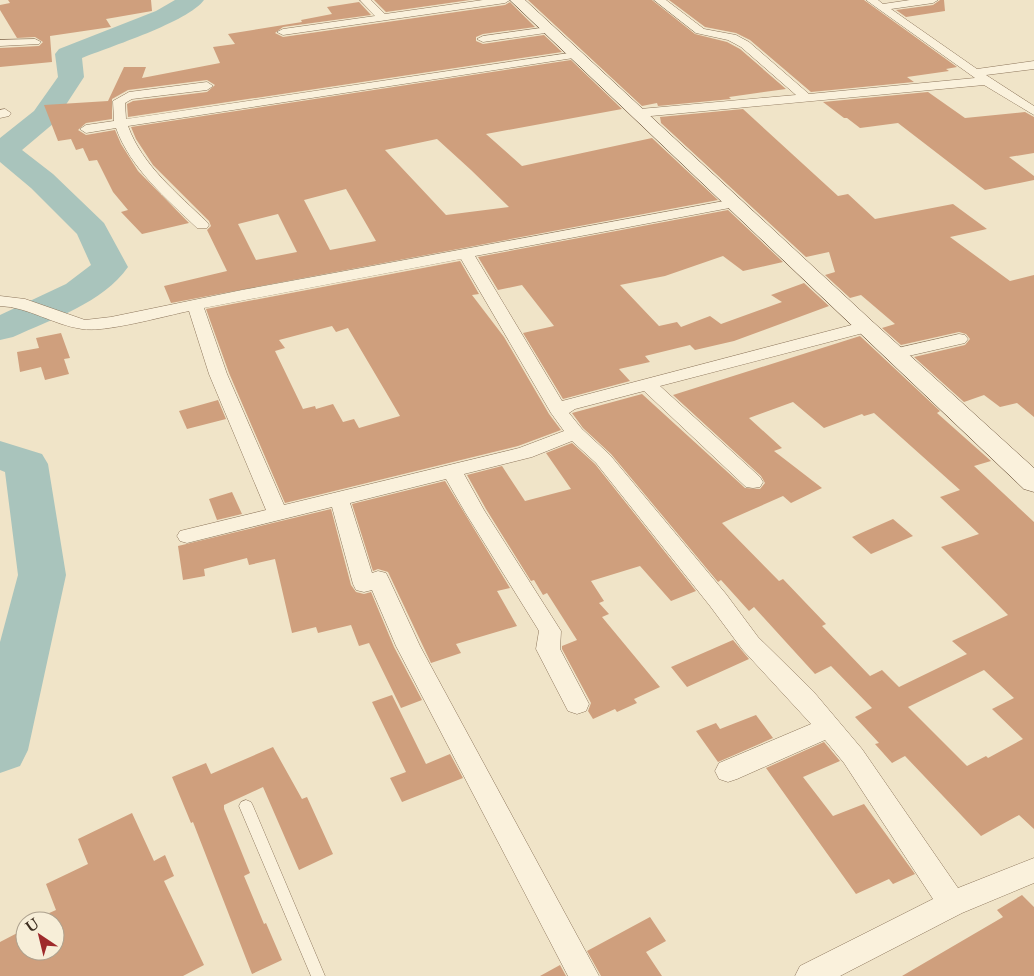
<svg xmlns="http://www.w3.org/2000/svg" width="1034" height="976" font-family="'Libre Baskerville',serif">
  <style>
    .lines { fill: none; stroke-linecap: round; stroke-linejoin: round }
    .river { fill: #a9c4bc; fill-rule: evenodd }
    .building { fill: #cf9f7d; fill-rule: evenodd }
    .service-casing { stroke: #8d765c; stroke-width: 1 }
    .minor-casing { stroke: #8d765c; stroke-width: 1 }
    .secondary-casing { stroke: #6f573f; stroke-width: 1 }
    .service { fill: #faf1dc; fill-rule: evenodd }
    .minor { fill: #faf1dc; fill-rule: evenodd }
    .secondary { fill: #faf1dc; fill-rule: evenodd }
  </style>
  <rect width="100%" height="100%" fill="#f0e4c8"/>
  <g class="lines">
    <path class="river" d="M175,0H204C188,22 109,47 82,58L84,77L54,123L22,150L53,174L104,223L128,267C103,303 52,319 13,337L0,340V315L66,284L91,265L77,234L31,188L0,162V138L34,111L58,77L55,54L59,49L156,11Z
      M0,441L42,454L48,464L66,575L28,750L20,766L0,773V642L18,575L5,472L0,470Z"/>
  </g>
  <path class="building" d="M8,0H151L152,11L106,19L111,27L50,36L52,62L0,67V48L39,46L43,42L35,37L17,38L0,10V5L10,3Z
    M374,0H470L386,12Z
    M528,0H652L695,34L727,42L740,49L786,89L729,97L731,99L658,106L657,103L642,106Z
    M669,0H864L957,67L946,69L949,71L907,77L914,82L811,92L750,40L736,33L705,27Z
    M940,0H944L945,11L906,17L896,10L933,5Z
    M359,2L371,15L283,27L275,33L283,37L505,5L510,2L535,27L483,34L476,37V41L483,44L544,35L562,52L128,117L127,104L133,101L207,92L215,85L207,80L128,90L112,99V119L86,123L78,130L86,135L115,130L121,144L138,171L189,223L142,234L121,212L128,210L113,192L97,160L89,161L83,148L76,150L71,139L58,141L44,105L108,101L124,67H146L142,78L220,63L213,47L235,44L228,34L302,22L301,20L332,14L327,7Z
    M571,60L622,109L486,134L522,166L652,138L718,200L171,303L164,286L227,271L207,230L211,226L209,221L153,165L136,139L131,127ZM437,139L471,170L509,207L446,215L385,150ZM346,189L376,241L330,250L304,200ZM278,214L297,252L256,260L238,224Z
    M928,92L965,118L1025,112L1034,117V153L1009,157L1034,176V180L985,190L898,123L860,128L847,118H844L823,102Z
    M743,109L838,196L848,194L875,219L953,204L987,229L950,237L1010,281L1034,275V417L1017,403L1000,407L984,395L964,402L914,357L965,345L970,339L966,334L959,332L901,345L882,328L895,324L861,295L850,298L825,275L835,272L829,252L806,257L661,123L660,117Z
    M728,210L783,262L743,271L723,256L665,276L620,285L659,326L677,322L681,327L710,316L721,324L782,302L771,295L804,283L829,306L734,341L695,350L690,345L645,356L650,362L619,369L630,381L563,399L523,333L554,326L522,285L498,290L478,257Z
    M460,261L479,294L472,295L504,337L549,414L561,430L518,446L285,503L229,373L206,309ZM332,326L336,332L348,328L400,416L359,428L354,419L343,422L333,404L316,409L315,406L303,409L275,351L285,348L279,340Z
    M61,333L70,358L64,359L69,374L45,380L41,367L20,372L17,352L39,348L36,338Z
    M860,336L940,411L937,413L991,461L974,466L1034,522V829L1019,815L981,836L905,756L892,763L875,744L879,743L855,717L872,708L831,666L815,674L754,607L749,611L721,580L718,582L611,454L583,428L572,413L642,394L745,488L760,489L765,483L761,476L673,395ZM793,402L824,428L862,414L864,416L874,413L960,490L940,497L979,534L941,547L1008,615L952,641L967,654L899,687L882,670L870,676L822,626L826,624L803,600L783,579L779,581L722,523L783,496L791,503L822,488L774,451L782,448L749,418ZM984,670L1014,698L992,709L1023,739L988,758L986,756L967,766L908,707Z
    M218,400L226,419L187,429L179,411Z
    M572,443L595,464L696,591L671,601L640,566L591,581L604,601L599,603L609,614L602,617L660,687L634,699L637,703L617,712L615,709L593,719L588,711L591,703L562,649V646L577,640L547,593L543,595L534,580L531,581L486,509L467,475L502,466L525,501L571,489L546,453Z
    M445,481L510,588L497,591L517,626L456,644L461,653L431,663L388,572L378,569L373,571L352,504Z
    M232,492L242,514L217,520L209,499Z
    M331,509L351,585L356,592L364,594L371,592L394,647L422,700L401,708L369,643L359,646L351,625L318,633L316,627L292,633L275,559L249,565L247,558L204,569L205,576L183,580L178,546Z
    M893,519L913,536L871,554L852,537Z
    M733,640L749,659L687,687L671,667Z
    M392,695L426,764L450,754L463,778L402,802L390,778L406,772L372,702Z
    M756,715L773,738L718,762L696,731L716,723L720,729Z
    M824,742L840,761L803,777L833,816L864,804L915,874L893,884L889,879L856,894L766,768Z
    M273,747L302,799L307,797L333,854L299,870L263,787L224,805V809L250,873L244,876L264,924L266,923L282,960L252,974L193,822L191,823L172,777L206,763L211,774Z
    M132,813L154,861L165,855L174,876L164,881L204,965L183,976H0V942L25,929V951H55V921H41L48,918L47,914L56,910L46,884L88,864L78,839Z
    M1022,895L1034,907V976H902L1003,917L997,910Z
    M650,917L666,941L646,952L662,976H601L587,951Z
    M560,965L566,976H540Z"/>
  <g class="lines">
    <defs>
      <path id="service" d="M246,800L251,802L253,806L325,976H311L239,806L241,802Z"/>
      <path id="minor" d="M360,0H371L385,14L483,0H510L505,3L283,35L277,32L283,29L375,16Z
        M654,0H666L704,29L736,35L749,42L809,94L975,78L866,0H878L883,4L910,0H938L933,3L891,9L977,69L1034,61V69L986,75L1034,106V115L984,85L640,117L636,116L634,113L640,109L796,95L741,47L728,40L696,33Z
        M548,27L552,28L554,30L552,32L483,42L477,39L483,36Z
        M35,39L41,42L39,44L0,46V40Z
        M576,52L582,55L580,57L128,126C142,165 178,194 207,222L209,225L207,228H197C167,199 130,168 116,128L86,133L80,129L86,125L114,121L113,101L129,92L207,82L213,86L207,90L132,99L125,103L126,119Z
        M5,109L11,113L9,116L0,118V110Z
        M735,199L740,200L742,203L740,206L475,256L562,401L859,323H871L873,327L871,331L660,386L760,477L763,482L760,487L753,488L746,487L644,391L575,409L569,413L582,429L610,455L726,594L758,637L813,691L862,749L958,888L1034,858V883L962,913L840,976H795L800,966L933,899L844,763L825,740L737,779L728,782L719,779L715,771L719,763L811,724L742,649L710,606L596,463L572,441L532,457L464,474L484,510L561,631L560,649L589,704L586,711L577,714L568,711L536,649L539,631L536,626L465,512L446,479L350,503L372,573L378,571L386,573L389,579L420,646L599,976H568L396,646L372,590L364,592L356,590L353,584L332,507L187,543L180,541L177,536L180,531L266,510L209,374L189,311C165,316 104,333 82,329C53,325 29,307 0,306V296L25,299L85,320L111,317L242,290ZM461,259L551,413L564,431L519,448L284,505L227,374L204,308Z
        M959,334L965,335L968,339L965,343L895,359L889,358L886,354L889,350Z"/>
      <path id="secondary" d="M510,0H525L873,322L1034,468V492L1024,489Z"/>
    </defs>
    <use href="#service" class="service-casing"/>
    <use href="#minor" class="minor-casing"/>
    <use href="#secondary" class="secondary-casing"/>
    <use href="#service" class="service"/>
    <use href="#minor" class="minor"/>
    <use href="#secondary" class="secondary"/>
  </g>
  <g transform="translate(40 936) rotate(325)"><circle r="24" fill="#f7eed8" stroke="#ada18e"/>
  <path d="M0-4L9 19L0 12L-9 19Z" fill="#9e2a2b"/>
  <text y="-8" font-size="14" font-weight="bold" text-anchor="middle" fill="#3d2e20">U</text>
  </g>
</svg>
